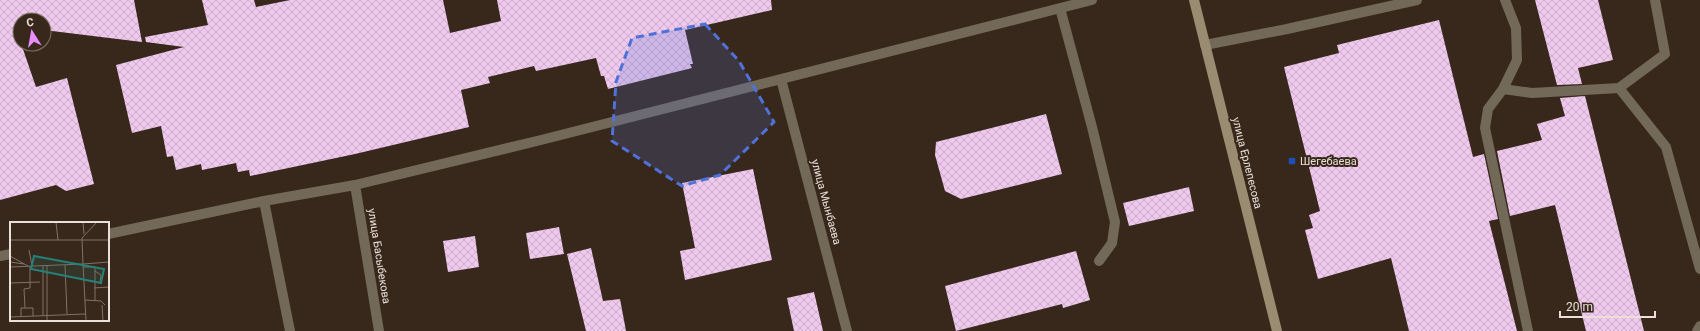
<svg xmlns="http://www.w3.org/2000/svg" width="1700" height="331" font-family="Roboto,sans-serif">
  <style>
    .building { fill: url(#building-cross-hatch) }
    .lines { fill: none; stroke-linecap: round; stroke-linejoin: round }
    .lane { stroke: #726958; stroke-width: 10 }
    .street { stroke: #726958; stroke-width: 10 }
    .secondary { stroke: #998c70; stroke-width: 10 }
    .marked { fill: #5072d8; fill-opacity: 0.2; stroke: #5072d8; stroke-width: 3; stroke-dasharray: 8 5; stroke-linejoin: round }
    .transit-dot { fill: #1a4fb4; stroke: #38281c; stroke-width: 1.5 }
    .labels { text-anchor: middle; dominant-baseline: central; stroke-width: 4; stroke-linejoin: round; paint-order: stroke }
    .poi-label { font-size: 11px; fill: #eae0d8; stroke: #38281c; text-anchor: start }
    .street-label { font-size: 11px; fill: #eae0d8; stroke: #38281c }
    .inset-road { fill: none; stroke: #7f7267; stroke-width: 1 }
    .view { fill: #258179; fill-opacity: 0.15; stroke: #258179; stroke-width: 2 }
    .inset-edge { fill: none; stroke: #eae0d8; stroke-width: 2 }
  </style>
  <defs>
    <pattern id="building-cross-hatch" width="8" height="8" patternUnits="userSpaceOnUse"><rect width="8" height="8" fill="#eec9ed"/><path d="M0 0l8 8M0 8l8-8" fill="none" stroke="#ccaecb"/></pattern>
  </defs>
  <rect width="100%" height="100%" fill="#38281c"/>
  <path class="building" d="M0,0H134L142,42L44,30V20H20V27L15,26L36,87L67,78L94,184L66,191L56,185L0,200Z
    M202,0H254L256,7L290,0H443L450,33L501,21L497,0H771L772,10L685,30L693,64H690L692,68L608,89L604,76H601L596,58L536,71L534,66L488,77L490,83L461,90L469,127L355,154L250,176L249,170L238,172L236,163L202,170L201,164L176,170L173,156L167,157L161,126L132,133L116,65L184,47L146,42L145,37L208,25Z
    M1535,0H1598L1613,60L1578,68L1582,84L1557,85Z
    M1439,20L1473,157L1484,154L1498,219L1489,221L1517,331H1409L1391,258L1318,279L1305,230L1313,228L1309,215L1320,211L1284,67L1339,53L1337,45Z
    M1585,96L1644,331H1586L1555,205L1510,216L1497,151L1542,140L1537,124L1565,116L1560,98Z
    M1046,114L1062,174L961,199L945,191L935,155L936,142Z
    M753,169L772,260L685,280L680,251L695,248L682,183Z
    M1189,187L1194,211L1129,226L1123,203Z
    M559,227L564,254L530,259L526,233Z
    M475,236L479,267L448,272L443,241Z
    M591,248L603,301L620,299L626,331H586L567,254Z
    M1076,251L1090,300L1063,308L1062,304L956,331L945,286Z
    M814,292L823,331H794L787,298Z"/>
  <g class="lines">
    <path class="lane" d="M1505,0L1516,28L1517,60L1503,89L1488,109L1485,128L1528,331
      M1205,45L1287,29L1417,0
      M1619,88L1665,54L1655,0
      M1503,89L1532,93L1619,88L1666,147L1700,269
      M1697,331L1700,326"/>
    <path class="street" d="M1060,8L1092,127L1115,222L1112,243L1099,261
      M781,79L847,331
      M355,185L379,331
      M264,201L290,331
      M108,234L264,201L355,185L541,140L1092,0
      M0,256L11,254"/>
    <path class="secondary" d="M1194,0L1277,331"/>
  </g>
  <path class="marked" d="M705,24L739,61L774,122L720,175L682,186L612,141L616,82L632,38Z"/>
  <rect class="transit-dot" x="1288" y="157" width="8" height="8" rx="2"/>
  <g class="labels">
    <g class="poi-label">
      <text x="1300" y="161">Шегебаева</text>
    </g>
    <g class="street-label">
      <text transform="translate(1247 163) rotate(76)">улица Ерлепесова</text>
      <text transform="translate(826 202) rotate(75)">улица Мынбаева</text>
      <text transform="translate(379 256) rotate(81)">улица Басыбекова</text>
    </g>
  </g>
  <g transform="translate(10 222)">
    <rect width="99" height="99" fill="#38281c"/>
    <path class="inset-road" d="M46,0L48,18M73,0L74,12M0,18H99M19,28L22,44M0,34L18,44M0,40L14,42M55,43L57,92M33,44V94M37,44V99M0,45L73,42L72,16L87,0M73,45H85V78M85,49L91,53L90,61M1,61L30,60M84,66L99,65M75,78L91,79L95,83M92,83L93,99M15,86L14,67L20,66V44M11,94V86H23V94M0,95L75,92M76,99L73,42L99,40"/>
    <path class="view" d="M24,34L94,47L91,61L21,47Z"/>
    <rect width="99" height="99" class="inset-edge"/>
  </g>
  <g transform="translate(32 32) rotate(349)"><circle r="19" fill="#38281c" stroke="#7f7267"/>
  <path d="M0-3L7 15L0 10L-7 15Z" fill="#eb8dfc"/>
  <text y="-6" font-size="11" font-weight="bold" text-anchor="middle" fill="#eae0d8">С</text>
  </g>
  <path d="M1560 311v6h95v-6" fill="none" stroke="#eae0d8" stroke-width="2"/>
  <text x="1566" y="311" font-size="12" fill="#eae0d8" stroke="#38281c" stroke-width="3" paint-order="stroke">20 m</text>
</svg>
